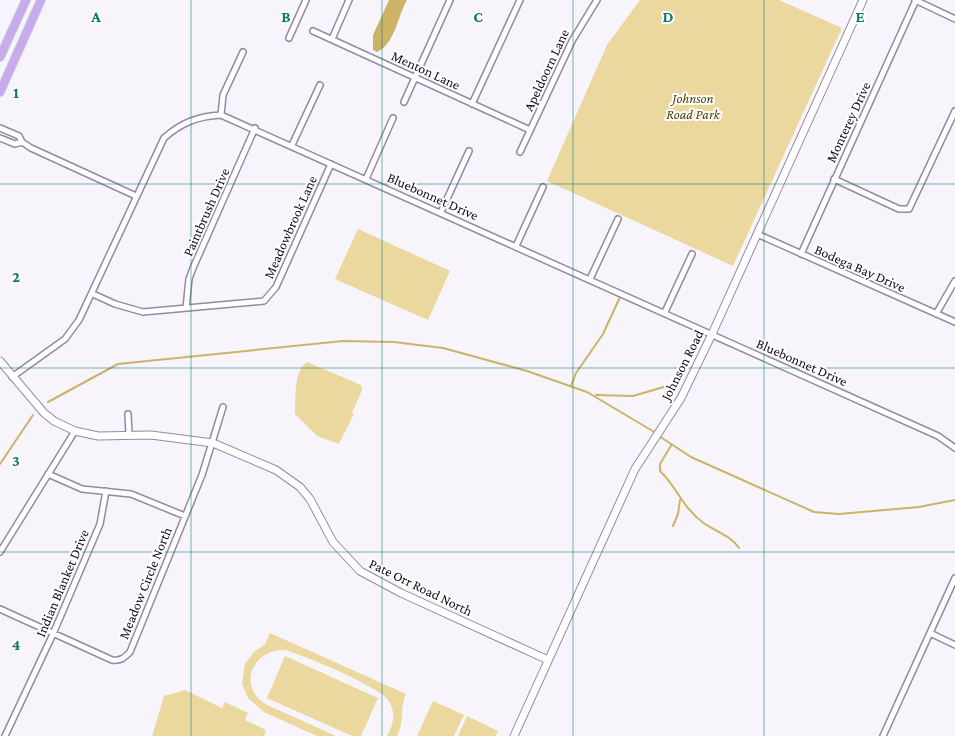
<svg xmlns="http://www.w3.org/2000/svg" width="955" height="736" font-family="'Crimson Pro',serif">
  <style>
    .green { fill: #ebd89f }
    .water { fill: #ccb367 }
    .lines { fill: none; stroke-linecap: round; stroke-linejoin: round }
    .stream { stroke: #ccb367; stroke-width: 2 }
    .street-casing { stroke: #948aa5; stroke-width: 8 }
    .secondary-casing { stroke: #948aa5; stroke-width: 9 }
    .primary-casing { stroke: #d4d3d5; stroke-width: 10 }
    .street { stroke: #fff; stroke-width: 5 }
    .secondary { stroke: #fff; stroke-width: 7 }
    .primary { stroke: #c8abee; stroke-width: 8 }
    .grid { fill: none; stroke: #0f766e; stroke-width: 1; stroke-opacity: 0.55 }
    .labels { text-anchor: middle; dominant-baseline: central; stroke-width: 4; stroke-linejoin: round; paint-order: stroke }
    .street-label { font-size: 14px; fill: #110d17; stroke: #fff }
    .park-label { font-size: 14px; font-style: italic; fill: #514000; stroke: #fff }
    .grid-label { font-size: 16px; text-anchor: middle; font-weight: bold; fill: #0f766e; stroke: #fff; stroke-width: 4; stroke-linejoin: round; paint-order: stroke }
  </style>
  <rect width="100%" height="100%" fill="#f7f5fb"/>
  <path class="green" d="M640,0H779L842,28L733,266L547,181L607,45Z
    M358,229L450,271L428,320L335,279Z
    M307,362L361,385L362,390L352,413L354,414L339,444L317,436L295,414C296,398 293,372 307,362Z
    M270,633L406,694C399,711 405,720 397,736H387C394,724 396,712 388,700C380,687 302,654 284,650C251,650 237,688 267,705L336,736H317L264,712L248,698L242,684L245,664L254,652L265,644Z
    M285,656L378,698L361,736H352L267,698Z
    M185,690L222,708L225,702L248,713L245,720L266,730L264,736H152L164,696Z
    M433,701L464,715L454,736H417Z
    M467,716L498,731L496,736H458Z"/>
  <path class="water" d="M389,0H407C398,15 395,44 377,52L373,50V35Z"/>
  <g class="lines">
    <path class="stream" d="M571,386L576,373L603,334L620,297
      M596,395L633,396L674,384
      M48,402L118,364L343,341L394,342L443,348L527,371L587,392L656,433
      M659,436L691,457L814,512L839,514L919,507L955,500
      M672,444L660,464V471C678,488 682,508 705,524C717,532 730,535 739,548
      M0,464L33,415
      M673,526L678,514L680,500"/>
    <defs>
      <path id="street" d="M915,0L955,19
        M313,31L530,130
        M289,38L306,0
        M332,39L349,0
        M404,102L450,0
        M472,104L520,0
        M221,115L223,95L243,52
        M0,128L19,136L22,142L31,148L136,196
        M0,138L15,144L22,142
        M292,145L320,85
        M520,152L572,41L597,0
        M366,179L393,118
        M834,179L899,209H909L955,111
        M441,212L469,151
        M757,234L955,322
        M516,246L543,187
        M801,254L916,0
        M590,279L618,219
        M93,294L115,304L143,312L264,301L276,287L331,164
        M186,308L189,279L193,268L255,128
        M665,312L692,254
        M936,314L955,281
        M12,377L65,339L79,320L164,138C181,123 198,116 221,115L938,436L955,448
        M128,414L129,435
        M48,474L82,489L131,494L185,516
        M0,552L75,431
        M0,609L112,660C121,661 124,658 130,652L202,475L223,407
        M930,633L955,645
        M5,736L53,634L100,524L106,491
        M883,736L955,578"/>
      <path id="secondary" d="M0,361L44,413L54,421L75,431L98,436L151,435L213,443L276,470L300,487L310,499L333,542L360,571L401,593L548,660
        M514,736L635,469L681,398L712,334L863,0"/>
      <path id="primary" d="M0,57L26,0
        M0,92L41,0"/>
    </defs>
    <use href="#street" class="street-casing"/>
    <use href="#secondary" class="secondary-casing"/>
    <use href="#primary" class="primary-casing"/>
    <use href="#street" class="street"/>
    <use href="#secondary" class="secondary"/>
    <use href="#primary" class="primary"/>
  </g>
  <path class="grid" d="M191,0V736M382,0V736M573,0V736M764,0V736M0,184H955M0,368H955M0,552H955"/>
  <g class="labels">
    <g class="street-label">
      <text transform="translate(426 70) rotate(25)">Menton Lane</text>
      <text transform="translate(546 70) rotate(-65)">Apeldoorn Lane</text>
      <text transform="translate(848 122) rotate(-65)">Monterey Drive</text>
      <text transform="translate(433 196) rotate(24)">Bluebonnet Drive</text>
      <text transform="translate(206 212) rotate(-66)">Paintbrush Drive</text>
      <text transform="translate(290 227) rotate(-66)">Meadowbrook Lane</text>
      <text transform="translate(860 268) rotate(24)">Bodega Bay Drive</text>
      <text transform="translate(802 362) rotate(24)">Bluebonnet Drive</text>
      <text transform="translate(682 365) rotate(-63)">Johnson Road</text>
      <text transform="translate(62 583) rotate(-67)">Indian Blanket Drive</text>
      <text transform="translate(145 583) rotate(-68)">Meadow Circle North</text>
      <text transform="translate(421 587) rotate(26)">Pate Orr Road North</text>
    </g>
    <g class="park-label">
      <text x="693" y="98">Johnson<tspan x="693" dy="16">Road Park</tspan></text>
    </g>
  </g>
  <g class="grid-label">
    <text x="96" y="22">A</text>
    <text x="286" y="22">B</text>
    <text x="478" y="22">C</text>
    <text x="668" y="22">D</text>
    <text x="860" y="22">E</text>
    <text x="16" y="98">1</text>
    <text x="16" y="282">2</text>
    <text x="16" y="466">3</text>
    <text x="16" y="650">4</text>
  </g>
</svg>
